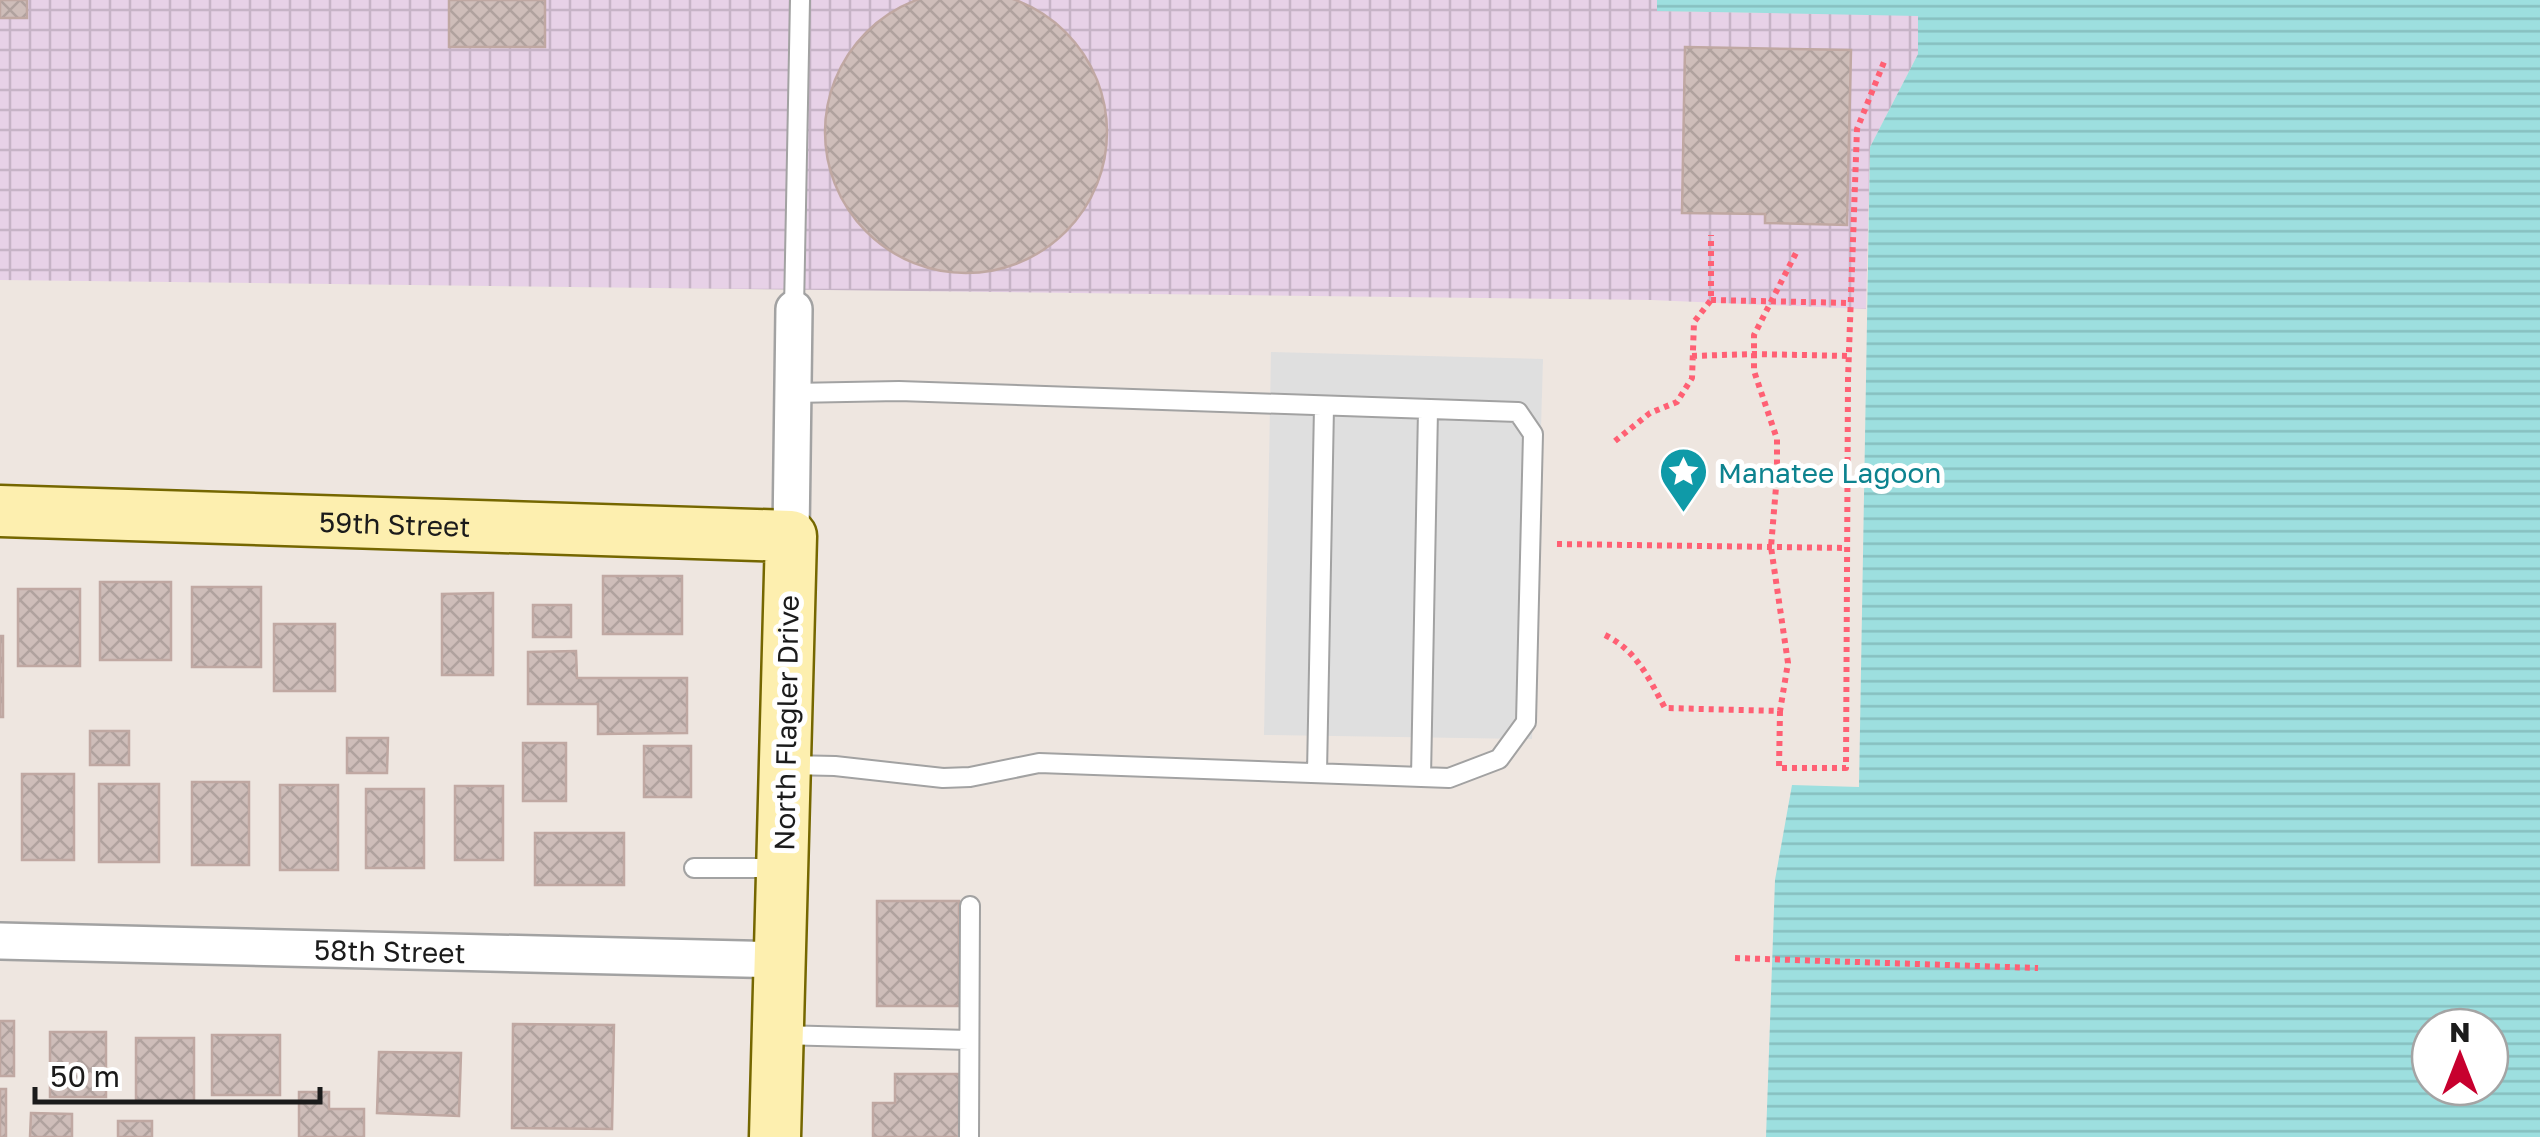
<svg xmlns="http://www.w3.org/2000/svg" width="2540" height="1137" font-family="'Golos Text',sans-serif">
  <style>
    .industrial { fill: url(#industrial-grid) }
    .parking { fill: #dfdfdf }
    .water { fill: url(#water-rules); fill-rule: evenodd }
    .building { fill: url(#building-cross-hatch); stroke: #c0a8a2; stroke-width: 2.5 }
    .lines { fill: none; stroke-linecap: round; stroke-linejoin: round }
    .lane-casing { stroke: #a2a2a2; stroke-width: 22 }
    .street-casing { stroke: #a2a2a2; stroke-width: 40 }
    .secondary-casing { stroke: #756700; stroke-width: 55 }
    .path { stroke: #ff6074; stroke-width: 6; stroke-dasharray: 5 5; stroke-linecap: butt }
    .lane { stroke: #fff; stroke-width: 18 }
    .street { stroke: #fff; stroke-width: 35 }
    .secondary { stroke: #fdefaf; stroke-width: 50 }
    .labels { text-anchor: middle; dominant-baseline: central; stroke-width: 10; stroke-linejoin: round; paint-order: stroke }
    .culture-label { font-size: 28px; fill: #0d838f; stroke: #fff; text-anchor: start }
    .street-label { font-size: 28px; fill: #1b1b1b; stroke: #fff }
  </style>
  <defs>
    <pattern id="industrial-grid" width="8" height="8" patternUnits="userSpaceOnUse" patternTransform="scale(2.5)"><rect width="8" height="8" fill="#e7d1e7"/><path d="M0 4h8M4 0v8" fill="none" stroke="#c6b3c6"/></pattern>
    <pattern id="water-rules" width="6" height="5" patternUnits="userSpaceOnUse" patternTransform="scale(2.5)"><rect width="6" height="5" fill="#9ddfdf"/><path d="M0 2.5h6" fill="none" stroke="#87bfbf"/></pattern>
    <pattern id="building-cross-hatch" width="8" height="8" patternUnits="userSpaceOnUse" patternTransform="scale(2.5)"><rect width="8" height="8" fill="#cebdb9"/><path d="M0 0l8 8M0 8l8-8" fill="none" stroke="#b0a29e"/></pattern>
  </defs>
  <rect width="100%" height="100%" fill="#eee6e0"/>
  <path class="industrial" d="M0,0H1657V11L1918,15V54L1870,147L1866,309L1651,300L0,280Z"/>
  <path class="parking" d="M1271,352L1543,359L1532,739L1264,735Z"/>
  <path class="water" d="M1657,0H2540V1137H1766L1775,880L1792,785L1859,787L1870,147L1918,54V16L1657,11ZM2430,1027H2490V1087H2430Z"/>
  <path class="building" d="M825 132a141 141 0 1 1 282 0a141 141 0 1 1-282 0Z
    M0,0H27V18H0Z
    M449,0H545V47H449Z
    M1685,47L1851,50L1847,225L1765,223V214L1682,213Z
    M603,576H682V634H603Z
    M100,582H171V660H100Z
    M192,587H261V667H192Z
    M18,589H80V666H18Z
    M493,593V675H442V594Z
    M533,605H571V637H533Z
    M274,624H335V691H274Z
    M0,636H3V717H0Z
    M576,651L577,678H687V733L598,734V704H528V652Z
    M90,731H129V765H90Z
    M347,738H388L387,773H347Z
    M523,743H566V801H523Z
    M644,746H691V797H644Z
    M22,774H74V860H22Z
    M192,782H249V865H192Z
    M99,784H159V862H99Z
    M280,785H338V870H280Z
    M455,786H503V860H455Z
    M366,789H424V868H366Z
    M535,833H624V885H535Z
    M877,901H959V1006H877Z
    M0,1021H14V1076H0Z
    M513,1024L614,1025L612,1129L512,1128Z
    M50,1032H106V1097H50Z
    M212,1035H280V1095H212Z
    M136,1038H194V1101H136Z
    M379,1052L461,1053L459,1116L377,1113Z
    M895,1074H959V1137H873V1103H895Z
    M0,1089H6V1137H0Z
    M299,1092H329V1109H364V1137H299Z
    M31,1113L72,1114V1137H30Z
    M118,1121H152V1137H118Z"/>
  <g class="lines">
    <defs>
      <path id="lane" d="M794,309L800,0
        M789,765L835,766L943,778L970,777L1039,763L1449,778L1499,759L1526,722L1533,434L1518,412L899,391L793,393
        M1317,773L1324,407
        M1421,777L1428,410
        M694,868H779
        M780,1035L969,1040
        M969,1137L970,906"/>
      <g id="street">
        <path d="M791,536L794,309"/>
        <path id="s1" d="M0,941L780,960"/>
      </g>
      <g id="secondary">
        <path id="s2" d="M0,511L791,536L775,1137"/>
      </g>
    </defs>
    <use href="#lane" class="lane-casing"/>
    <use href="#street" class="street-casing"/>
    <use href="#secondary" class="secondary-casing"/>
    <path class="path" d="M1711,300L1850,303
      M1692,356L1754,354L1849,356
      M1615,441L1650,413L1677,402L1692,378L1694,322L1711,300V235
      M1557,544L1847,548
      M1605,635C1637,651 1648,677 1665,708L1780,711L1788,663L1771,547L1777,475V439L1754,371V335L1797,251
      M1780,711L1779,768H1846L1848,378L1857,129L1884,62
      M1735,958L2038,968"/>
    <use href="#lane" class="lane"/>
    <use href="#street" class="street"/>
    <use href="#secondary" class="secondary"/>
  </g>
  <defs>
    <symbol id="sight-pin" viewBox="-11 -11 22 30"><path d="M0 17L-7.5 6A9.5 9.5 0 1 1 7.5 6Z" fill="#0f9aa8" stroke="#fff"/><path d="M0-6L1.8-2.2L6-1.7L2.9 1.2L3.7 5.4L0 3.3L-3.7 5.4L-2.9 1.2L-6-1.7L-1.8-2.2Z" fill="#fff"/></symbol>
  </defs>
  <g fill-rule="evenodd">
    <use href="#sight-pin" x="1656" y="444" width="55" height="75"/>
  </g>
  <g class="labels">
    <g class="culture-label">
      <text x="1718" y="472">Manatee Lagoon</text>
    </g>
    <g class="street-label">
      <text stroke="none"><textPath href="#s2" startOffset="395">59th Street</textPath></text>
      <text transform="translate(786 723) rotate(-89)">North Flagler Drive</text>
      <text stroke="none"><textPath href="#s1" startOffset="390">58th Street</textPath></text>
    </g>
  </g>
  <g transform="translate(2460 1057)"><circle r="48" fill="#ffffff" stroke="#a4a4a4" stroke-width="2.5"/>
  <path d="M0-8L18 38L0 25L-18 38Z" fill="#c7002e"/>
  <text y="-15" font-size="28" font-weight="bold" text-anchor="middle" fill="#1b1b1b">N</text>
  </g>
  <path d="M35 1087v15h285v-15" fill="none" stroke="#1b1b1b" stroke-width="5"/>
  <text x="50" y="1087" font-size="30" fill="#1b1b1b" stroke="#ffffff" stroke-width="8" paint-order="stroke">50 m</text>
</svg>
